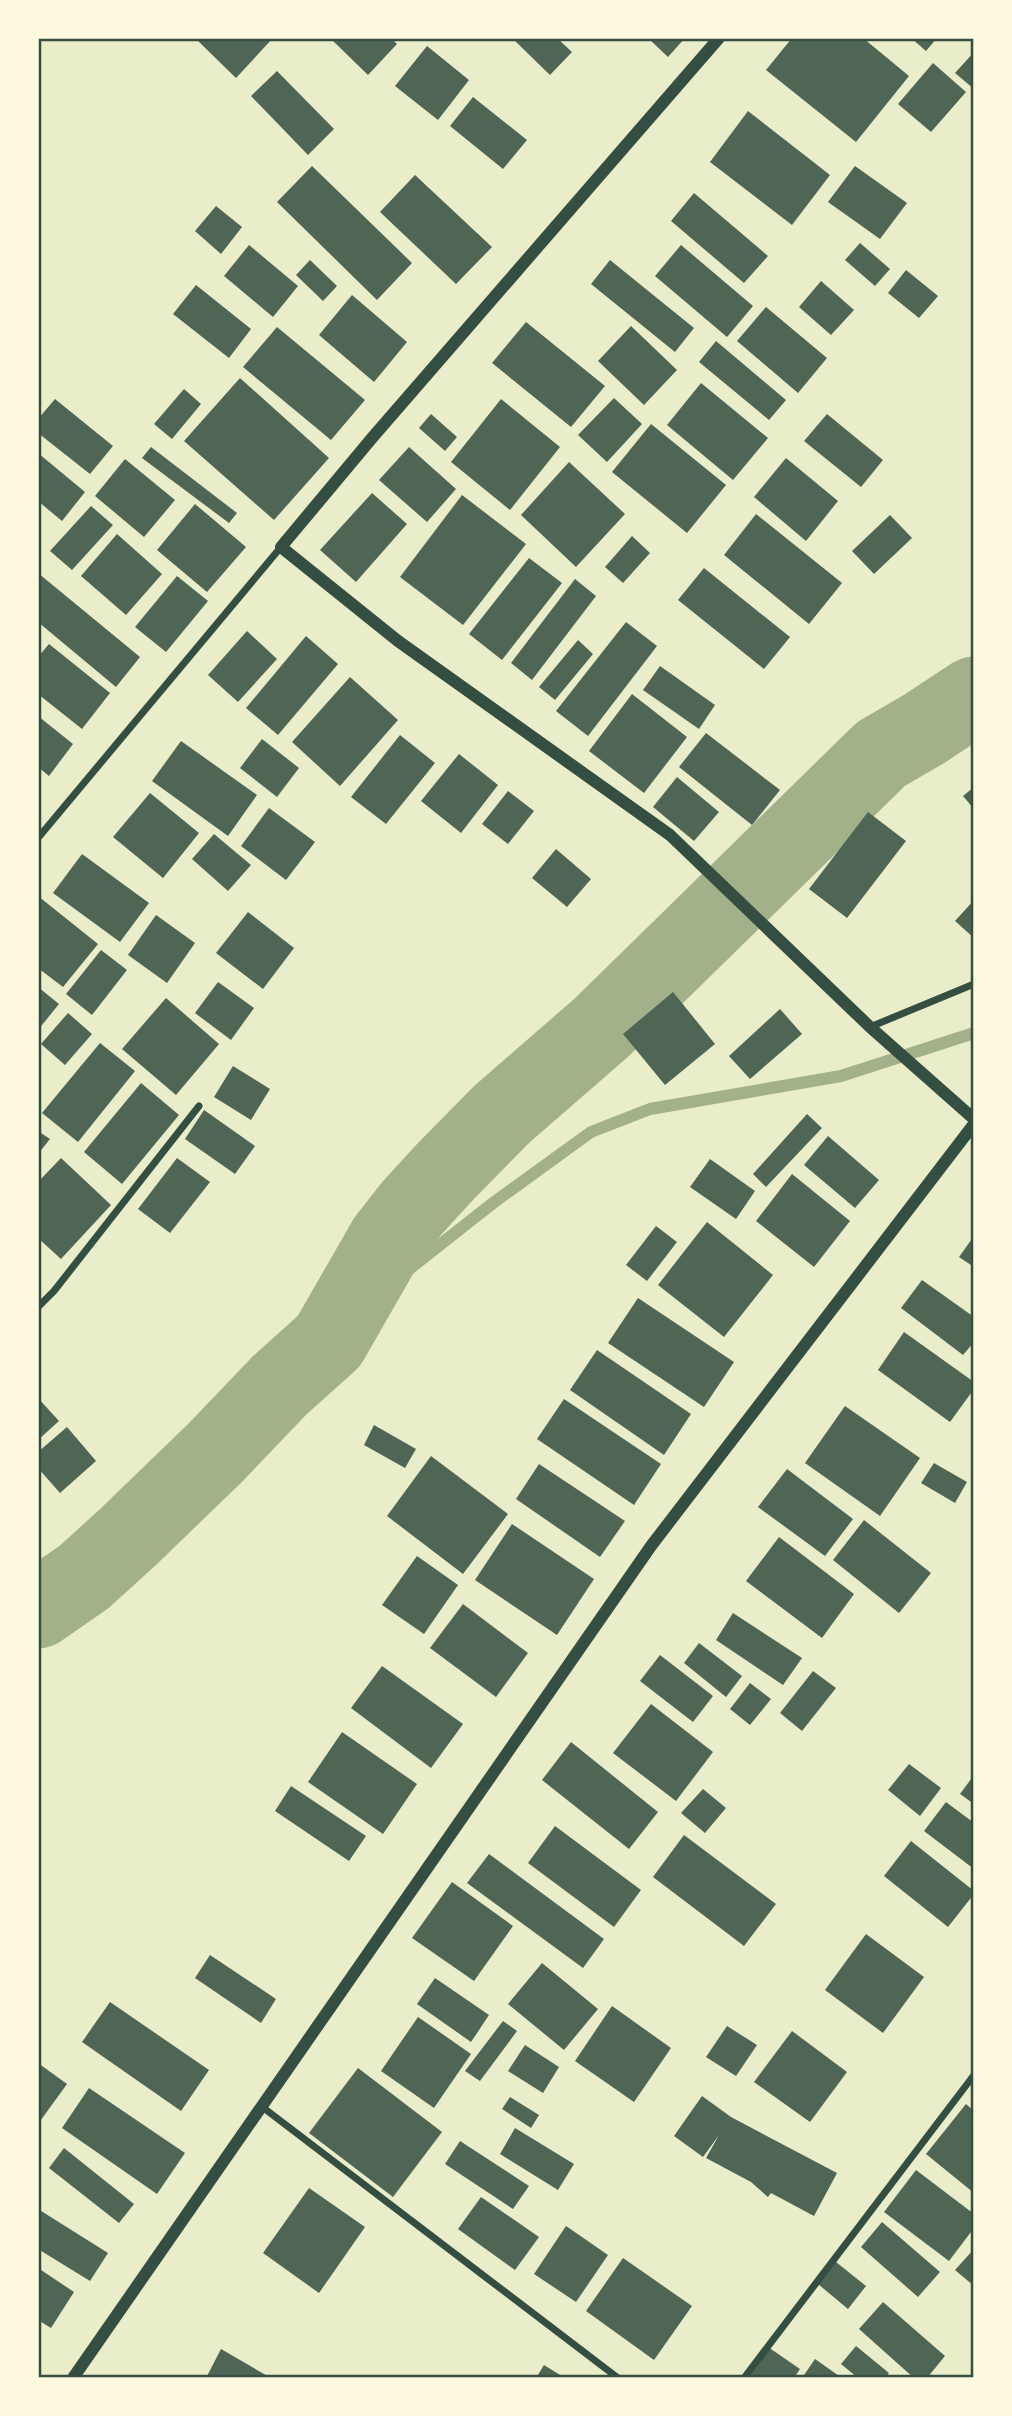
<svg xmlns="http://www.w3.org/2000/svg" width="1012" height="2416" font-family="'Titillium Web',sans-serif">
  <style>
    .lines { fill: none; stroke-linecap: round; stroke-linejoin: round }
    .stream { stroke: #a3b18a; stroke-width: 12 }
    .river { stroke: #a3b18a; stroke-width: 79 }
    .building { fill: #4f6655 }
    .minor { stroke: #344e41; stroke-width: 7 }
    .tertiary { stroke: #344e41; stroke-width: 12 }
    .neatline { fill: none; stroke: #344e41; stroke-width: 2.5 }
  </style>
  <rect width="100%" height="100%" fill="#e9edc9"/>
  <g class="lines">
    <path class="stream" d="M329,1341L384,1289L493,1203L591,1132L650,1109L841,1076L974,1033"/>
    <path class="river" d="M38,1609L84,1577L127,1538L215,1453L280,1385L329,1341L387,1240L412,1208L445,1172L501,1115L601,1028L881,754L924,729L974,696"/>
  </g>
  <path class="building" d="M195,38H273L236,78Z
    M330,38H391L397,44L368,75Z
    M512,38H557L572,52L550,75Z
    M648,38H685L668,57Z
    M792,38H863L909,76L856,142L766,70Z
    M911,38H937L926,51Z
    M427,46L469,80L438,120L395,86Z
    M974,52V89L955,73Z
    M933,63L966,92L931,132L898,104Z
    M277,71L334,129L308,155L251,96Z
    M473,97L527,140L503,169L450,126Z
    M748,111L830,175L792,225L710,162Z
    M312,166L412,263L377,300L277,202Z
    M855,166L907,203L880,239L828,202Z
    M415,175L492,247L456,284L380,212Z
    M694,193L768,256L744,283L671,221Z
    M216,206L242,227L221,254L195,231Z
    M860,243L890,269L875,286L845,260Z
    M249,245L298,286L273,317L224,276Z
    M681,245L753,306L727,337L655,276Z
    M310,260L337,286L323,301L296,275Z
    M610,260L694,328L675,352L591,284Z
    M906,270L938,296L919,318L888,293Z
    M821,281L854,310L831,335L799,307Z
    M196,285L251,329L229,358L173,314Z
    M352,295L407,342L374,382L319,335Z
    M766,307L827,358L798,393L737,341Z
    M526,322L605,386L571,427L492,363Z
    M631,326L677,370L644,405L598,361Z
    M277,327L365,400L331,440L243,367Z
    M716,341L786,400L769,420L699,362Z
    M240,378L329,458L274,520L184,441Z
    M701,383L768,438L733,480L667,425Z
    M184,389L201,404L172,439L154,424Z
    M614,398L642,424L607,462L578,435Z
    M55,399L113,446L90,474L38,433V419Z
    M501,399L560,447L510,510L451,462Z
    M431,414L457,437L445,451L419,428Z
    M827,414L883,460L861,487L804,441Z
    M651,424L726,485L687,533L612,472Z
    M151,447L237,513L229,523L142,458Z
    M409,447L456,489L427,522L379,480Z
    M38,453L85,492L62,521L38,501Z
    M786,458L838,501L806,541L754,497Z
    M125,459L175,500L144,537L95,496Z
    M569,462L625,514L576,567L521,515Z
    M372,493L407,524L356,582L320,550Z
    M462,495L526,544L463,625L400,577Z
    M195,504L246,547L207,592L157,550Z
    M91,506L113,525L72,570L50,551Z
    M756,514L842,583L809,624L724,555Z
    M890,515L912,538L874,574L852,551Z
    M117,534L162,574L126,615L81,576Z
    M632,536L650,553L623,583L605,567Z
    M529,558L562,583L502,660L469,634Z
    M704,568L790,637L764,669L678,600Z
    M38,573L140,657L116,687L38,622Z
    M177,576L208,601L166,652L135,627Z
    M575,579L596,596L532,680L511,663Z
    M626,622L657,646L588,736L556,711Z
    M247,631L277,659L238,702L208,675Z
    M306,636L338,664L278,735L246,708Z
    M578,640L593,654L555,700L539,687Z
    M49,644L110,693L82,729L38,694V657Z
    M660,666L715,705L699,729L643,690Z
    M350,677L398,720L340,786L292,742Z
    M632,694L687,737L644,793L589,751Z
    M38,716L73,744L49,776L38,767Z
    M706,733L780,790L752,825L679,767Z
    M400,735L435,763L386,824L351,797Z
    M262,739L299,768L277,797L240,768Z
    M181,741L257,795L228,836L152,781Z
    M459,754L498,785L461,833L421,801Z
    M677,777L719,812L694,841L653,807Z
    M974,787V809L963,796Z
    M508,791L534,811L508,844L482,824Z
    M150,793L199,833L163,878L113,837Z
    M269,808L315,842L286,880L241,846Z
    M868,812L906,841L847,918L809,889Z
    M214,834L251,865L228,891L192,859Z
    M556,849L591,879L567,907L532,878Z
    M82,854L149,903L120,942L53,893Z
    M38,896L98,944L63,987L38,968Z
    M974,900V938L955,921Z
    M248,912L294,948L263,989L216,953Z
    M156,915L195,943L167,983L128,955Z
    M101,950L127,970L92,1015L66,994Z
    M218,982L254,1008L231,1040L195,1013Z
    M38,987L59,1004L38,1030Z
    M673,992L715,1044L665,1085L623,1034Z
    M166,998L219,1044L176,1095L122,1049Z
    M780,1009L802,1034L750,1079L729,1056Z
    M68,1013L92,1034L65,1065L41,1044Z
    M100,1043L135,1071L78,1142L42,1113Z
    M233,1066L270,1089L251,1120L214,1097Z
    M141,1083L179,1115L122,1184L84,1152Z
    M204,1110L255,1146L235,1174L185,1139Z
    M807,1114L822,1128L766,1187L753,1174Z
    M38,1131L50,1139L38,1154Z
    M828,1136L879,1180L855,1208L804,1165Z
    M61,1158L111,1205L61,1259L38,1238V1182Z
    M177,1158L210,1182L170,1233L138,1209Z
    M710,1159L755,1191L736,1219L690,1187Z
    M792,1174L850,1221L814,1267L756,1221Z
    M707,1222L773,1275L724,1337L658,1285Z
    M656,1226L677,1242L647,1281L626,1265Z
    M974,1236V1267L959,1257Z
    M922,1280L974,1317V1342L963,1355L901,1308Z
    M638,1298L734,1362L704,1407L608,1343Z
    M904,1332L974,1382V1389L950,1422L878,1370Z
    M597,1350L691,1414L664,1455L570,1390Z
    M38,1398L59,1421L38,1440Z
    M564,1399L661,1464L634,1505L537,1439Z
    M845,1406L920,1458L880,1516L805,1463Z
    M374,1425L416,1449L405,1468L364,1445Z
    M67,1427L96,1461L60,1493L38,1468V1452Z
    M431,1456L508,1514L463,1574L387,1516Z
    M934,1463L967,1482L955,1503L921,1483Z
    M539,1464L625,1521L600,1557L516,1499Z
    M787,1469L853,1519L825,1556L758,1507Z
    M864,1520L931,1573L899,1613L833,1560Z
    M512,1524L594,1579L557,1635L475,1580Z
    M779,1537L854,1594L822,1638L746,1581Z
    M417,1556L458,1585L424,1634L382,1605Z
    M463,1604L528,1653L496,1697L430,1648Z
    M733,1613L802,1658L783,1685L716,1640Z
    M699,1643L742,1676L726,1697L684,1663Z
    M660,1655L713,1696L693,1722L640,1681Z
    M382,1666L463,1724L431,1768L351,1708Z
    M813,1671L836,1688L802,1731L780,1713Z
    M750,1683L771,1699L750,1725L730,1709Z
    M651,1704L713,1752L676,1801L613,1753Z
    M342,1732L417,1784L383,1834L308,1782Z
    M571,1742L658,1812L629,1849L542,1780Z
    M909,1764L941,1788L920,1816L888,1790Z
    M974,1775V1804L960,1794Z
    M291,1786L366,1836L349,1861L275,1811Z
    M703,1789L726,1808L705,1833L681,1813Z
    M946,1802L974,1823V1869L924,1831Z
    M555,1826L641,1890L614,1927L528,1863Z
    M684,1835L776,1904L744,1946L653,1877Z
    M911,1841L974,1891V1894L948,1927L884,1876Z
    M489,1854L604,1939L583,1968L467,1883Z
    M452,1882L513,1926L474,1981L412,1938Z
    M866,1934L924,1977L883,2033L825,1990Z
    M210,1955L276,1999L261,2023L195,1978Z
    M542,1963L598,2009L564,2050L508,2004Z
    M435,1978L489,2015L471,2042L417,2004Z
    M110,2002L209,2070L181,2111L82,2042Z
    M612,2006L671,2048L634,2102L575,2061Z
    M418,2017L471,2054L434,2108L381,2071Z
    M503,2021L517,2031L480,2081L465,2071Z
    M727,2026L757,2045L736,2076L706,2057Z
    M792,2031L847,2072L810,2122L754,2082Z
    M525,2045L559,2067L543,2093L508,2071Z
    M38,2063L67,2084L38,2124Z
    M358,2068L442,2132L393,2197L309,2133Z
    M89,2088L185,2153L157,2194L62,2128Z
    M702,2096L731,2117L837,2173L814,2216L771,2193L768,2197L751,2182L706,2158L719,2135L703,2157L674,2136Z
    M510,2097L539,2115L531,2128L502,2109Z
    M966,2104L974,2111V2193L926,2154Z
    M515,2128L574,2164L558,2190L500,2154Z
    M460,2141L529,2186L513,2209L445,2164Z
    M64,2148L134,2204L119,2223L49,2168Z
    M916,2170L974,2214V2228L949,2261L884,2212Z
    M309,2188L365,2227L319,2293L263,2253Z
    M481,2197L539,2237L515,2270L458,2229Z
    M38,2209L108,2253L90,2281L38,2249Z
    M882,2222L940,2272L918,2297L861,2247Z
    M566,2226L608,2255L576,2302L534,2274Z
    M974,2249V2286L955,2270Z
    M623,2258L692,2306L654,2360L586,2311Z
    M836,2262L866,2286L848,2309L818,2284Z
    M38,2268L74,2292L51,2328L38,2320Z
    M883,2302L945,2356L927,2378H914L859,2329Z
    M856,2346L889,2373L885,2378H858L841,2364Z
    M768,2347L800,2369L794,2378H748Z
    M221,2349L271,2378H206Z
    M815,2359L842,2378H802Z
    M544,2365L565,2378H536Z"/>
  <g class="lines">
    <path class="minor" d="M38,838L281,547
      M870,1027L974,984
      M38,1307L54,1291L199,1106
      M261,2106L618,2378
      M744,2378L974,2075"/>
    <path class="tertiary" d="M719,38L372,438L281,547L398,641L670,835L870,1027L974,1119
      M73,2378L651,1546L974,1124"/>
  </g>
  <rect width="1012" height="2416" fill="none" stroke="#fefae0" stroke-width="80"/>
  <rect x="40" y="40" width="932" height="2336" class="neatline"/>
</svg>
